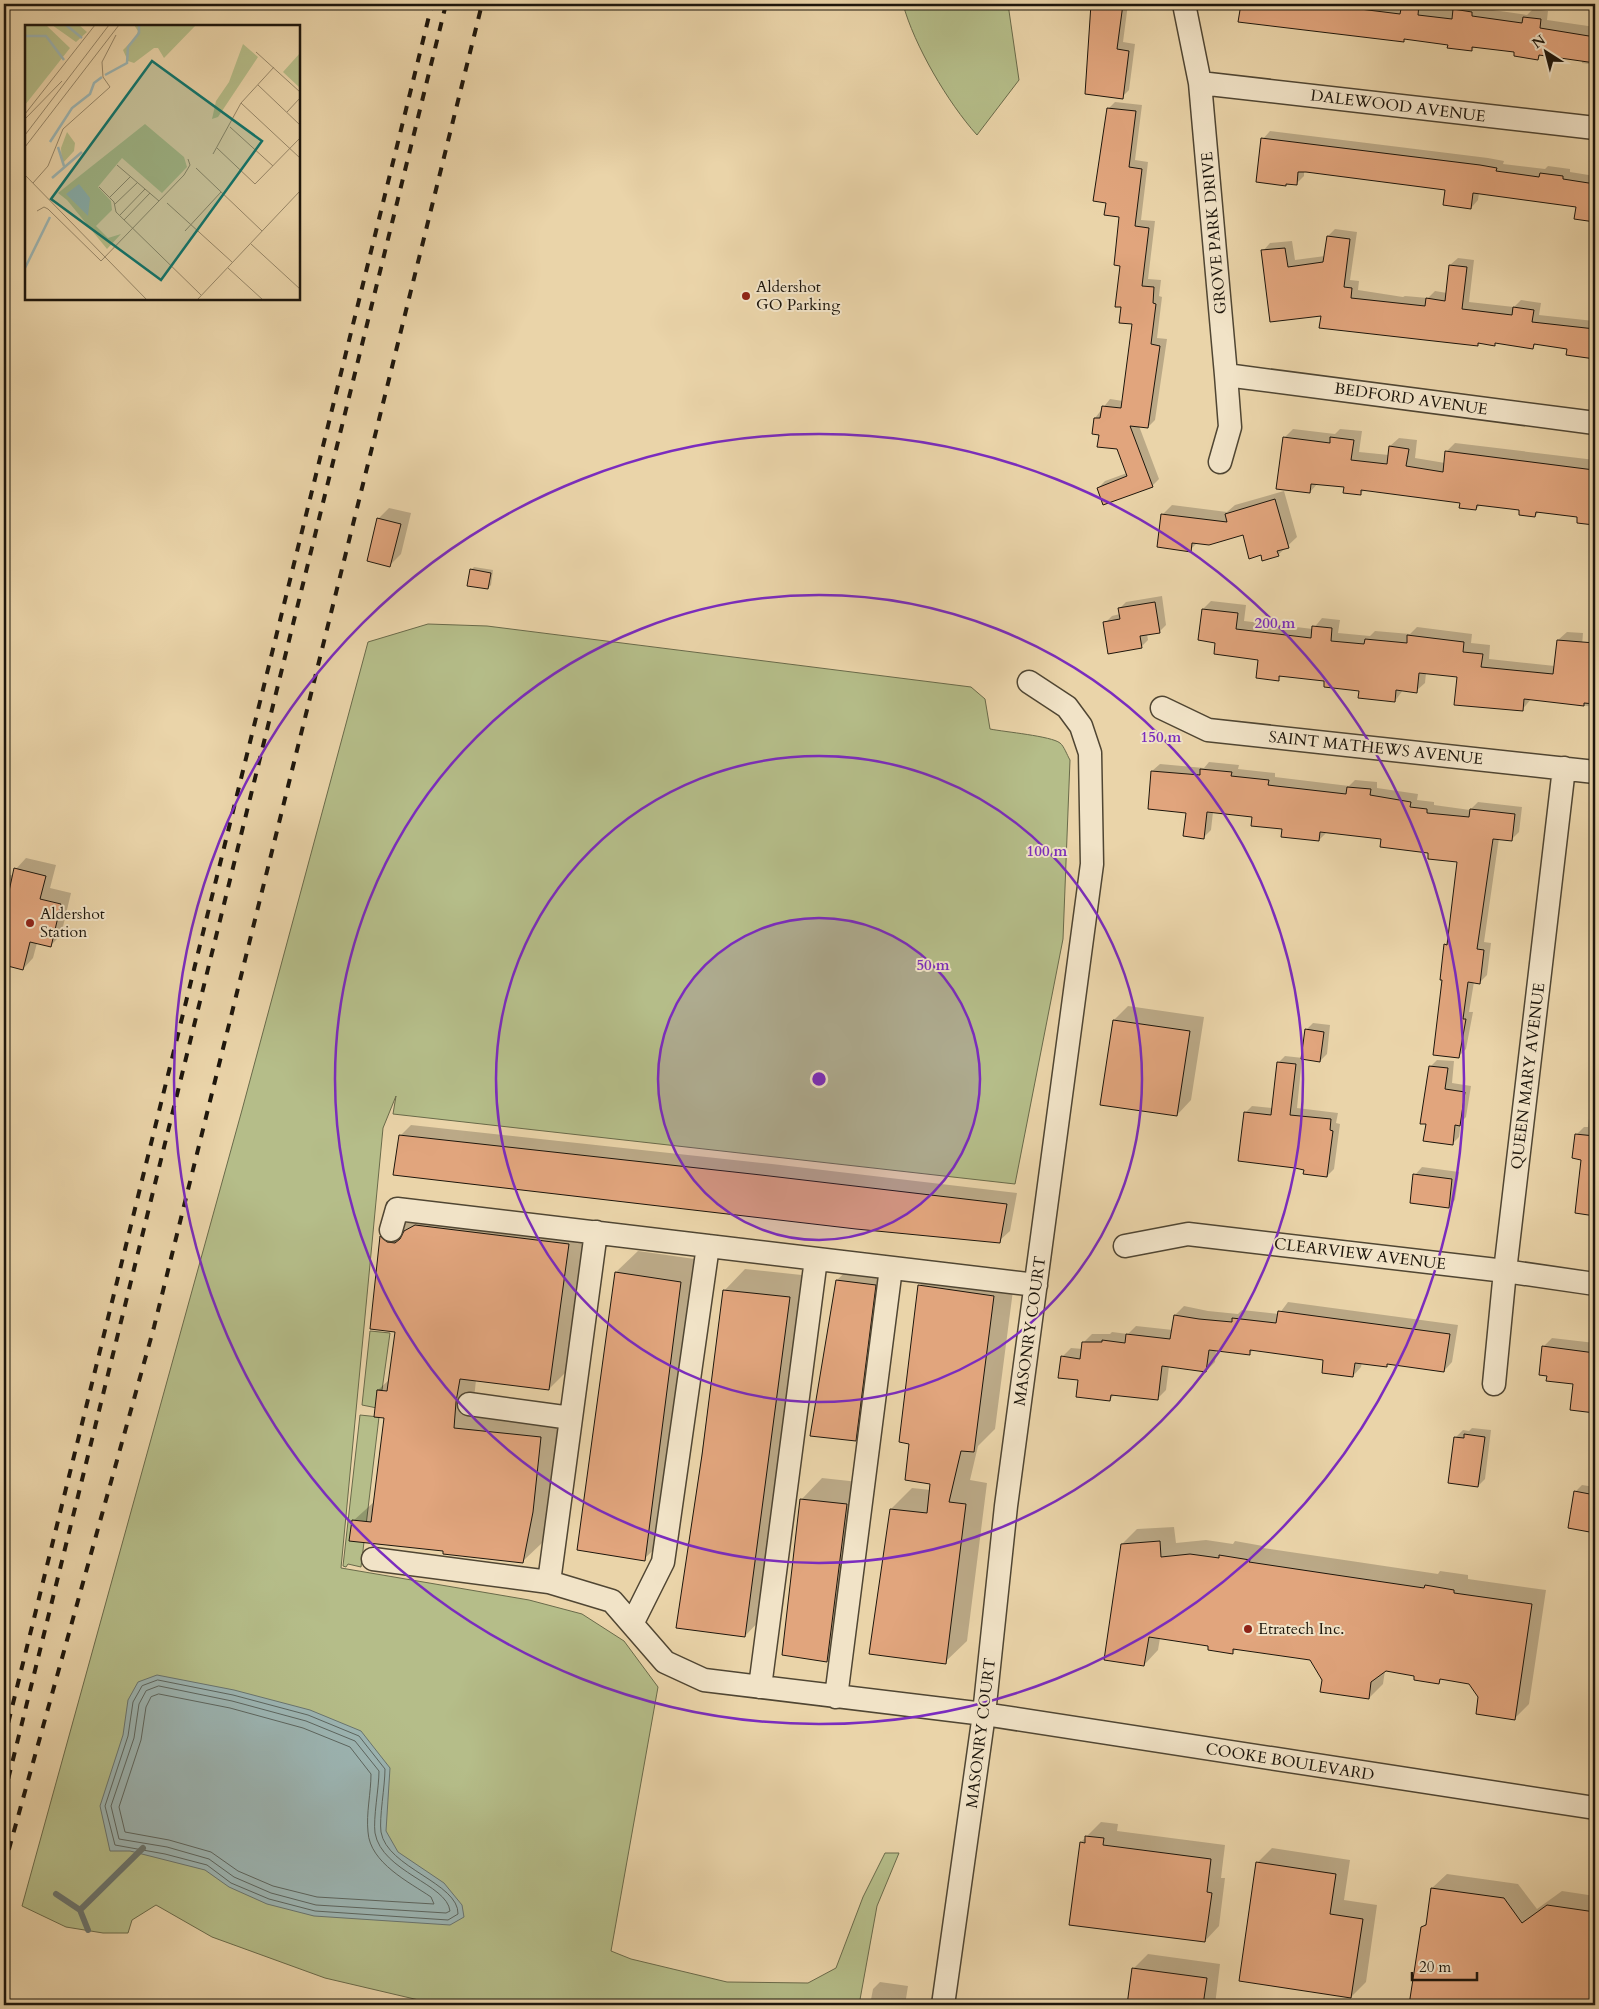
<svg xmlns="http://www.w3.org/2000/svg" width="1599" height="2009" font-family="Cardo,serif">
  <style>
    .green { fill: #b5bd89; stroke: #696a4a }
    .water { fill: #9cb5b3; stroke: #697570 }
    .shadow { fill: #0003 }
    .lines { fill: none; stroke-linecap: round; stroke-linejoin: round }
    .shore { stroke: #5c6660; stroke-width: 1 }
    .stream { stroke: #697570; stroke-width: 6 }
    .building { fill: #e1a57d; stroke: #1d160c }
    .minor-casing { stroke: #504633; stroke-width: 25 }
    .minor { stroke: #f1e3c7; stroke-width: 22 }
    .rail { stroke: #1d160c; stroke-width: 4; stroke-dasharray: 9 9; stroke-linecap: butt }
    .ring { fill: none; stroke: #7b2cbf; stroke-width: 2.5 }
    .poi-dot { fill: #8f2418; stroke: #f1e3c7; stroke-width: 2 }
    .labels { text-anchor: middle; dominant-baseline: central; stroke-width: 4; stroke-linejoin: round; paint-order: stroke }
    .street-label { font-size: 16px; fill: #1d160c; stroke: #f1e3c7 }
    .poi-label { font-size: 16px; fill: #1d160c; stroke: #f1e3c7; text-anchor: start }
    .inset-river { fill: none; stroke: #9cb5b3; stroke-width: 2.5 }
    .inset-road { fill: none; stroke: #98886a; stroke-width: 1 }
    .view { fill: #0f766e; fill-opacity: 0.15; stroke: #0f766e; stroke-width: 2.5 }
    .inset-edge { fill: none; stroke: #1d160c; stroke-width: 2.5 }
    .centre { fill: #7b2cbf; stroke: #f1e3c7; stroke-width: 2.5 }
    .ring-label { font-size: 15px; text-anchor: middle; font-weight: bold; fill: #7b2cbf; stroke: #f1e3c7; stroke-width: 4; stroke-linejoin: round; paint-order: stroke }
  </style>
  <rect width="100%" height="100%" fill="#ead4a9"/>
  <filter id="stains"><feTurbulence type="fractalNoise" baseFrequency=".004" numOctaves="4"/><feColorMatrix values="0 0 0 0 .2 0 0 0 0 .09 0 0 0 0 .02 0 0 0 .5 -.17"/></filter>
  <radialGradient id="worn" r=".72"><stop offset=".6" stop-color="#630" stop-opacity="0"/><stop offset="1" stop-color="#630" stop-opacity=".3"/></radialGradient>
  <path class="green" d="M903,4H1008L1019,80L977,135C948,103 914,45 903,4Z
    M428,624L487,626L971,687L985,699L990,729C1005,732 1051,736 1060,743C1064,746 1067,755 1070,760L1063,939L1015,1184L393,1114L396,1096L383,1128L341,1568L529,1600L582,1614L624,1641L658,1687L611,1951L631,1959L727,1982L808,1983L836,1968L863,1897L885,1853H899L877,1906L859,2005H440L325,1978L212,1937L156,1905L132,1920L128,1933H103L66,1927L22,1906L242,1110L368,642Z
    M370,1331L390,1333L382,1390H377V1408L362,1405Z
    M360,1415L379,1417L361,1567L348,1564L346,1567L343,1566Z"/>
  <path class="water" d="M157,1675L234,1690L310,1710L361,1731L390,1768L386,1831L398,1852L444,1883L462,1905L464,1917L450,1925L314,1916L267,1904L229,1887L205,1870L130,1851H110L100,1806L123,1735L128,1700L138,1682Z"/>
  <path class="shadow" d="M1093,4H1128L1123,42L1135,44L1129,90L1122,97L1092,26H1090Z
    M1242,4H1426V7L1454,10L1461,4H1480L1479,8L1527,15L1533,9L1548,11L1547,20L1595,27V65L1582,63V60L1542,54L1538,58L1516,51L1476,46L1471,50L1450,44L1406,38L1403,41L1240,21Z
    M1115,102L1142,105L1135,160L1148,162L1141,220L1155,221L1148,279L1161,280L1159,296L1162,297L1157,338L1167,339L1155,420L1148,427L1139,426L1159,479L1152,486L1104,504L1098,488L1105,481L1127,473L1118,448L1100,434L1095,418L1110,399L1123,401L1134,323L1122,306L1120,216L1108,109Z
    M1270,131L1488,158L1504,161L1503,164L1545,169L1548,166L1570,169V172L1595,176V221L1576,218L1577,206L1479,193L1478,200L1471,208L1447,189L1304,171V176L1296,184L1288,183L1285,185L1263,139Z
    M1335,229L1357,232L1350,280L1359,281L1358,290L1403,297L1405,296L1428,298L1435,291L1447,293L1450,265L1458,258L1474,260L1469,302L1514,307L1521,300L1541,303L1539,315L1594,321L1595,319V358L1569,348L1537,343L1533,347L1496,342L1494,344L1480,342L1477,345L1321,327L1323,315L1263,251L1270,243L1292,241L1295,260L1325,256L1328,236Z
    M1293,429L1335,434L1340,429L1362,431L1359,452L1389,455L1390,446L1399,438L1417,440L1415,458L1445,463L1446,452L1455,443L1595,460V524L1578,522L1579,516L1539,512L1535,516L1521,509L1481,504L1476,509L1461,502L1365,489L1360,494L1346,486L1318,483L1310,492L1284,438Z
    M1284,491L1297,537L1278,555L1262,554L1244,534L1198,542L1190,550L1163,514L1172,505L1227,512L1235,505Z
    M389,508L411,513L401,554L390,565L378,519Z
    M474,567L493,570L491,585L488,588L471,570Z
    M1162,596L1166,625L1159,632L1147,634L1148,640L1141,647L1105,623L1112,616L1120,614L1119,609L1126,602Z
    M1211,601L1246,605L1244,621L1313,629L1322,618L1340,620L1338,633L1370,636L1375,631L1410,634L1417,627L1472,634L1471,643L1490,645L1489,659L1555,666L1558,640L1567,632L1583,633L1582,646L1595,648V707L1531,699L1522,710L1459,676L1426,673L1425,683L1416,691L1403,690L1395,701L1326,680L1283,675L1278,679L1260,659L1217,641L1203,609Z
    M1209,762L1239,765L1238,769L1275,773V777L1349,786L1355,780L1377,782V788L1418,794L1417,800L1434,802V805L1470,810L1478,802L1522,807L1519,832L1511,840L1499,838L1484,942L1491,943L1487,975L1480,982H1474L1469,1012H1473L1466,1049L1459,1056L1444,979L1445,945L1449,941L1458,861L1383,838L1326,833L1319,840L1253,816L1213,812L1211,830L1203,838L1187,812L1152,771L1160,764L1204,768Z
    M26,858L56,865L50,888L71,893L61,935L50,946L37,943L33,958L23,969L4,964V873L14,876L16,869Z
    M1128,1006L1204,1017L1191,1100L1177,1115L1114,1020Z
    M1313,1023L1330,1025L1327,1054L1320,1061L1302,1058L1297,1108L1338,1113L1336,1123L1340,1124L1334,1169L1327,1176L1305,1169L1245,1113L1252,1106L1273,1108L1278,1063L1285,1056L1303,1058L1306,1030Z
    M1595,1046V1215L1576,1212L1582,1158L1576,1135L1584,1127H1588L1593,1083L1590,1082Z
    M1437,1060L1454,1061L1452,1083L1471,1086L1466,1117L1461,1122L1459,1137L1452,1144L1430,1067Z
    M411,1125L772,1164L1017,1193L1010,1231L999,1241L401,1135Z
    M1422,1167L1459,1172L1455,1200L1448,1207L1415,1175Z
    M426,1211L588,1224L569,1369L549,1389L476,1380L473,1408L561,1418L553,1491L543,1542L522,1562L445,1550L353,1521L375,1501L386,1417L378,1390L390,1379L397,1331L371,1328L381,1237L401,1217L407,1223H414Z
    M638,1251L702,1260L666,1538L644,1559L616,1272Z
    M859,1259L897,1263L877,1418L855,1440L837,1280Z
    M941,1264L1015,1275L995,1429L978,1446L970,1480L987,1483L967,1641L945,1662L891,1509L912,1488L931,1490L932,1483L910,1443L919,1286Z
    M745,1269L811,1276L766,1614L745,1636L678,1627L724,1291Z
    M1288,1302L1458,1325L1452,1362L1444,1371L1389,1363L1386,1366L1362,1362L1361,1367L1353,1376L1325,1359L1254,1349L1249,1354L1216,1350L1215,1362L1206,1371L1169,1366L1166,1390L1157,1399L1115,1394L1109,1400L1079,1379L1062,1357L1071,1348L1083,1349L1084,1342L1092,1334H1110L1112,1332L1128,1334L1136,1326L1173,1330L1175,1315L1184,1306L1208,1311L1238,1314L1242,1310L1279,1314Z
    M1552,1338L1595,1343V1427L1591,1426L1593,1411L1574,1383L1543,1347Z
    M1472,1428L1491,1430L1485,1479L1478,1486L1450,1482L1456,1437L1463,1430L1469,1431Z
    M822,1478L868,1483L848,1639L827,1660L801,1500Z
    M1582,1485L1595,1487L1594,1531L1575,1492Z
    M1174,1527L1176,1543L1206,1540L1233,1544L1235,1541L1263,1546V1548L1351,1561L1438,1574L1440,1571L1468,1575V1579L1546,1590L1529,1704L1514,1719L1480,1697L1470,1682L1442,1678L1438,1682L1416,1675L1385,1670L1383,1684L1369,1698L1323,1679L1310,1659L1236,1649L1232,1653L1210,1645L1160,1638L1158,1650L1144,1665L1122,1544L1137,1529Z
    M1101,1822L1118,1824L1117,1831L1225,1845L1221,1878H1225L1219,1926L1205,1941L1081,1842Z
    M1272,1848L1350,1860L1344,1900L1377,1905L1366,1982L1351,1997L1258,1862Z
    M1447,1874L1518,1884L1537,1909L1562,1891L1595,1896V2005H1410L1422,1928L1428,1921L1432,1888Z
    M1148,1954L1220,1964L1215,2005H1129L1133,1969Z
    M880,1982L908,1986L905,2005H870L873,1989Z"/>
  <g class="lines">
    <path class="shore" d="M158,1680L233,1695L308,1715L359,1736L385,1769C385,1786 379,1818 381,1832C387,1868 459,1883 458,1914L448,1920L315,1911L269,1899L231,1883L207,1865L165,1854L115,1845L105,1806L128,1736L133,1702L142,1686Z
      M159,1686L232,1701L306,1721L355,1741L379,1771C379,1788 373,1818 375,1833C382,1872 447,1884 450,1911L446,1913L316,1905L271,1893L234,1877L209,1859L167,1847L119,1839L111,1806L134,1738L139,1704L146,1691Z
      M159,1694L230,1708L303,1728L350,1747L371,1774C371,1793 366,1813 368,1832C370,1863 409,1882 431,1897L434,1904L317,1897L273,1886L238,1871L211,1852L169,1840L125,1832L119,1807L141,1740L146,1707L151,1697Z"/>
    <path class="stream" d="M56,1894L80,1910L88,1930
      M80,1910L143,1848"/>
  </g>
  <path class="building" d="M1091,4H1123L1117,49L1129,51L1123,99L1085,94Z
    M1241,4H1320L1400,14L1402,4H1419L1418,15L1452,19L1453,9L1472,12V16L1522,23L1523,17L1541,19L1540,28L1595,37V63L1539,55L1538,60L1514,56V52L1472,47V51L1447,48L1448,45L1404,39V42L1238,22Z
    M1107,108L1136,111L1129,167L1142,169L1135,226L1149,228L1142,286L1154,287L1153,303L1156,304L1151,344L1160,346L1148,428L1130,426L1153,487L1103,505L1097,488L1127,476L1117,449L1097,447L1099,435L1092,434L1094,418H1100L1102,406L1121,408L1132,324L1119,323L1121,307H1115L1120,266L1114,265L1119,217L1104,215L1106,203L1093,201Z
    M1261,138L1480,165L1497,168L1496,171L1539,177L1540,173L1563,176V179L1595,184V222L1574,219L1576,207L1473,193L1471,209L1443,205L1445,190L1306,172H1298L1297,185L1286,184V186L1256,182Z
    M1327,236L1350,239L1344,287L1352,288L1351,298L1425,306L1426,298L1445,301L1449,265L1467,267L1462,309L1512,315L1513,307L1534,310L1532,322L1595,329V359L1566,355L1567,349L1534,344L1533,349L1495,343V346L1478,343V346L1319,328L1321,316L1270,322L1261,250L1285,248L1288,267L1323,262Z
    M1283,437L1330,443V437L1354,440L1351,460L1387,464L1389,446L1409,449L1406,466L1443,472L1445,451L1594,470L1591,490L1595,491L1594,525L1577,523V517L1536,512L1535,517L1519,515V510L1477,505L1476,510L1459,508L1460,503L1361,490V495L1343,493L1344,487L1311,484L1310,493L1276,489Z
    M1275,499L1289,548L1277,551L1279,556L1262,561L1261,555L1249,559L1243,535L1209,545L1192,543L1191,552L1157,547L1161,514L1227,522L1225,514Z
    M377,518L401,524L390,567L367,561Z
    M470,569L491,573L488,589L467,586Z
    M1155,602L1160,633L1140,636L1142,648L1108,654L1103,622L1120,619L1118,608Z
    M1202,609L1238,613L1236,629L1311,638L1312,626L1332,628L1331,641L1364,644L1365,639L1407,643V635L1464,642L1463,652L1483,654L1481,667L1553,674L1557,640L1595,643V704L1584,703V706L1524,699L1523,711L1454,705L1457,677L1419,673L1417,693L1396,690L1395,702L1358,698L1359,691L1324,687V681L1279,676V681L1256,678L1258,660L1214,654L1215,643L1198,640Z
    M1200,769L1232,772L1231,776L1269,780L1268,785L1276,786L1346,794L1347,787L1371,789L1370,795L1411,802L1410,807L1427,809V813L1469,817L1470,809L1515,814L1512,841L1493,839L1477,949L1484,950L1480,984L1468,982L1463,1019H1466L1459,1058L1433,1055L1442,980H1440L1444,944L1447,945L1457,862L1428,859V853L1380,847L1381,839L1320,832L1319,841L1281,837L1282,829L1251,826L1252,817L1207,812L1204,839L1183,836L1186,813L1148,809L1151,771L1200,775Z
    M14,868L46,876L40,899L61,904L51,947L30,942L23,970L4,965V895L8,896Z
    M1113,1020L1190,1031L1177,1116L1100,1105Z
    M1305,1029L1324,1032L1320,1062L1301,1059Z
    M1277,1062L1296,1064L1290,1115L1331,1119L1330,1130L1333,1131L1327,1177L1303,1174L1304,1170L1295,1168L1238,1161L1244,1112L1271,1115Z
    M1429,1066L1448,1068L1445,1089L1465,1092L1460,1126L1455,1125L1453,1145L1423,1141L1426,1124H1420Z
    M1575,1134L1595,1136V1216L1575,1213L1581,1160L1572,1158Z
    M399,1135L761,1175L1007,1204L1000,1243L856,1229L393,1175Z
    M1413,1174L1452,1179L1449,1208L1410,1203Z
    M415,1225L569,1244L549,1390L460,1379L456,1402L454,1428L541,1437L533,1512L523,1563L443,1554V1551L349,1541L352,1520L371,1522L384,1418L374,1417L377,1390L387,1391L395,1332L370,1329L380,1236L387,1242L395,1243L400,1239L404,1231Z
    M615,1272L681,1282L645,1561L577,1550Z
    M836,1280L876,1285L856,1441L810,1436Z
    M918,1285L994,1296L974,1452L961,1451L949,1502L966,1504L946,1664L869,1654L890,1509L927,1513L930,1484L905,1480L909,1444L899,1442Z
    M723,1290L790,1297L745,1637L676,1628L702,1455Z
    M1278,1311L1450,1334L1444,1372L1387,1364V1367L1355,1363L1353,1377L1322,1373L1323,1360L1250,1350V1355L1209,1350L1206,1372L1162,1366L1158,1400L1111,1395L1110,1401L1076,1397L1078,1380L1058,1378L1061,1356L1080,1359L1082,1342H1102V1340L1125,1343L1126,1334L1170,1339L1174,1315L1199,1319L1232,1322V1318L1276,1323Z
    M1542,1346L1595,1353V1413L1570,1410L1573,1384L1546,1381L1547,1376L1539,1375Z
    M1464,1434L1485,1437L1478,1487L1448,1483L1454,1437L1464,1438Z
    M1574,1491L1595,1495V1533L1568,1528Z
    M800,1499L847,1504L827,1662L782,1655Z
    M1160,1541L1161,1557L1190,1554L1219,1558V1555L1250,1560L1249,1562L1336,1575L1424,1588L1425,1585L1454,1590V1593L1532,1604L1515,1720L1476,1714L1478,1697L1469,1684L1440,1679L1439,1684L1414,1680V1676L1386,1671L1371,1682L1369,1699L1320,1692L1322,1680L1310,1660L1233,1649V1654L1208,1650V1646L1149,1637L1144,1666L1104,1660L1121,1544Z
    M1085,1836L1104,1838L1103,1845L1211,1859L1207,1892L1212,1893L1205,1942L1069,1925L1080,1842L1085,1843Z
    M1256,1862L1336,1874L1330,1914L1363,1919L1351,1998L1239,1981Z
    M1431,1888L1504,1898L1522,1923L1547,1905L1595,1912V2005H1409L1421,1927L1426,1925Z
    M1132,1968L1207,1978L1203,2005H1127Z"/>
  <g class="lines">
    <defs>
      <path id="minor" d="M1184,4L1200,83L1226,375L1230,427L1220,462
        M1200,83L1595,128
        M1226,375L1595,423
        M1162,708L1208,730L1595,772
        M391,1230L397,1209L1036,1285
        M1125,1246L1188,1234L1505,1271L1595,1284
        M1494,1384L1505,1271L1564,768
        M469,1404L571,1418
        M373,1559L549,1582L612,1601L665,1662L704,1680L984,1714L1595,1808
        M549,1582L596,1232
        M632,1624L663,1562L708,1246
        M760,1687L816,1259
        M836,1697L891,1268
        M943,2005L984,1714L1006,1506L1092,864L1090,753L1081,726L1067,707L1029,682"/>
    </defs>
    <use href="#minor" class="minor-casing"/>
    <use href="#minor" class="minor"/>
    <path class="rail" d="M4,1740L432,4
      M4,1796L446,4
      M4,1867L154,1327L482,4"/>
  </g>
  <circle cx="819" cy="1079" r="161" fill="#7b2cbf" fill-opacity=".12"/>
  <g class="ring">
    <circle cx="819" cy="1079" r="161"/>
    <circle cx="819" cy="1079" r="323"/>
    <circle cx="819" cy="1079" r="484"/>
    <circle cx="819" cy="1079" r="645"/>
  </g>
  <g class="poi-dot">
    <circle cx="746" cy="296" r="5"/>
    <circle cx="30" cy="923" r="5"/>
    <circle cx="1248" cy="1629" r="5"/>
  </g>
  <g class="labels">
    <g class="street-label">
      <text transform="translate(1398 106) rotate(7)">DALEWOOD AVENUE</text>
      <text transform="translate(1214 233) rotate(-95)">GROVE PARK DRIVE</text>
      <text transform="translate(1411 399) rotate(8)">BEDFORD AVENUE</text>
      <text transform="translate(1376 748) rotate(6)">SAINT MATHEWS AVENUE</text>
      <text transform="translate(1528 1076) rotate(-83)">QUEEN MARY AVENUE</text>
      <text transform="translate(1360 1254) rotate(7)">CLEARVIEW AVENUE</text>
      <text transform="translate(1030 1331) rotate(-82)">MASONRY COURT</text>
      <text transform="translate(981 1733) rotate(-83)">MASONRY COURT</text>
      <text transform="translate(1290 1762) rotate(9)">COOKE BOULEVARD</text>
    </g>
    <g class="poi-label">
      <text x="756" y="287">Aldershot<tspan x="756" dy="18">GO Parking</tspan></text>
      <text x="40" y="914">Aldershot<tspan x="40" dy="18">Station</tspan></text>
      <text x="1258" y="1629">Etratech Inc.</text>
    </g>
  </g>
  <g transform="translate(25 25)">
    <rect width="275" height="275" fill="#ead4a9"/>
    <path d="M0,0H21L45,23L0,80ZM27,0H54L62,7L51,17ZM109,0H171L139,33L133,23H129L109,38L103,36L98,25L111,12L113,6ZM218,19L233,32L193,92L187,94L191,76L204,57ZM275,28V63L258,47ZM120,99L159,132L162,142L137,168L97,133L73,162L86,176L87,185L71,201L83,213L96,209L82,224L42,175L33,168ZM42,107L50,118L49,126L37,139L36,123Z" fill="#b5bd89"/>
    <path d="M54,159L65,173L63,191L41,169Z" fill="#9cb5b3"/>
    <path class="inset-river" d="M41,0L57,13M0,11H21L39,35M80,50L102,38L103,22L114,8V0M25,117L47,83L65,69L69,58L77,52M33,122L39,141M27,153L57,127M0,243L25,192"/>
    <path class="inset-road" d="M231,27L275,67M233,60L275,100M85,62L78,52L77,37L91,10M216,78L275,133M262,87L275,73M0,89L70,0M0,94L37,56M205,102L248,141M0,110L84,0M0,122L94,0M192,123L230,159L275,113M188,129L216,78L249,42M92,140L134,176M171,143L237,206M0,150L122,275M8,158L23,141L38,104L85,62M74,162L89,177L91,187L176,270M85,172L106,151M142,178L207,237M89,180L113,157M12,186L19,182L23,184L76,236L159,150L165,140L163,134M95,190L120,164M99,195L125,168M160,206L196,167M226,219L275,264M203,243L238,275M172,275L275,166"/>
    <path class="view" d="M127,36L237,116L136,255L26,174Z"/>
    <rect width="275" height="275" class="inset-edge"/>
  </g>
  <circle cx="819" cy="1079" r="8" class="centre"/>
  <g class="ring-label">
    <text x="1275" y="628">200 m</text>
    <text x="1161" y="742">150 m</text>
    <text x="1047" y="856">100 m</text>
    <text x="933" y="970">50 m</text>
  </g>
  <rect width="1599" height="2009" fill="none" stroke="#ead4a9" stroke-width="20"/>
  <rect x="5" y="5" width="1589" height="1999" fill="none" stroke="#1d160c" stroke-width="2.5"/>
  <rect x="10" y="10" width="1579" height="1989" fill="none" stroke="#1d160c"/>
  <g transform="translate(1546 52) rotate(324)" stroke="#f1e3c7" stroke-width="4" paint-order="stroke">
  <path d="M0-4L9 19L0 12L-9 19Z" fill="#1d160c"/>
  <text y="-8" font-size="14" font-weight="bold" text-anchor="middle" fill="#1d160c">N</text>
  </g>
  <path d="M1412 1972v8h65v-8" fill="none" stroke="#1d160c" stroke-width="2.5"/>
  <text x="1419" y="1972" font-size="15" fill="#1d160c" stroke="#f1e3c7" stroke-width="4" paint-order="stroke">20 m</text>
  <rect width="100%" height="100%" filter="url(#stains)"/>
  <rect width="100%" height="100%" fill="url(#worn)"/>
</svg>
